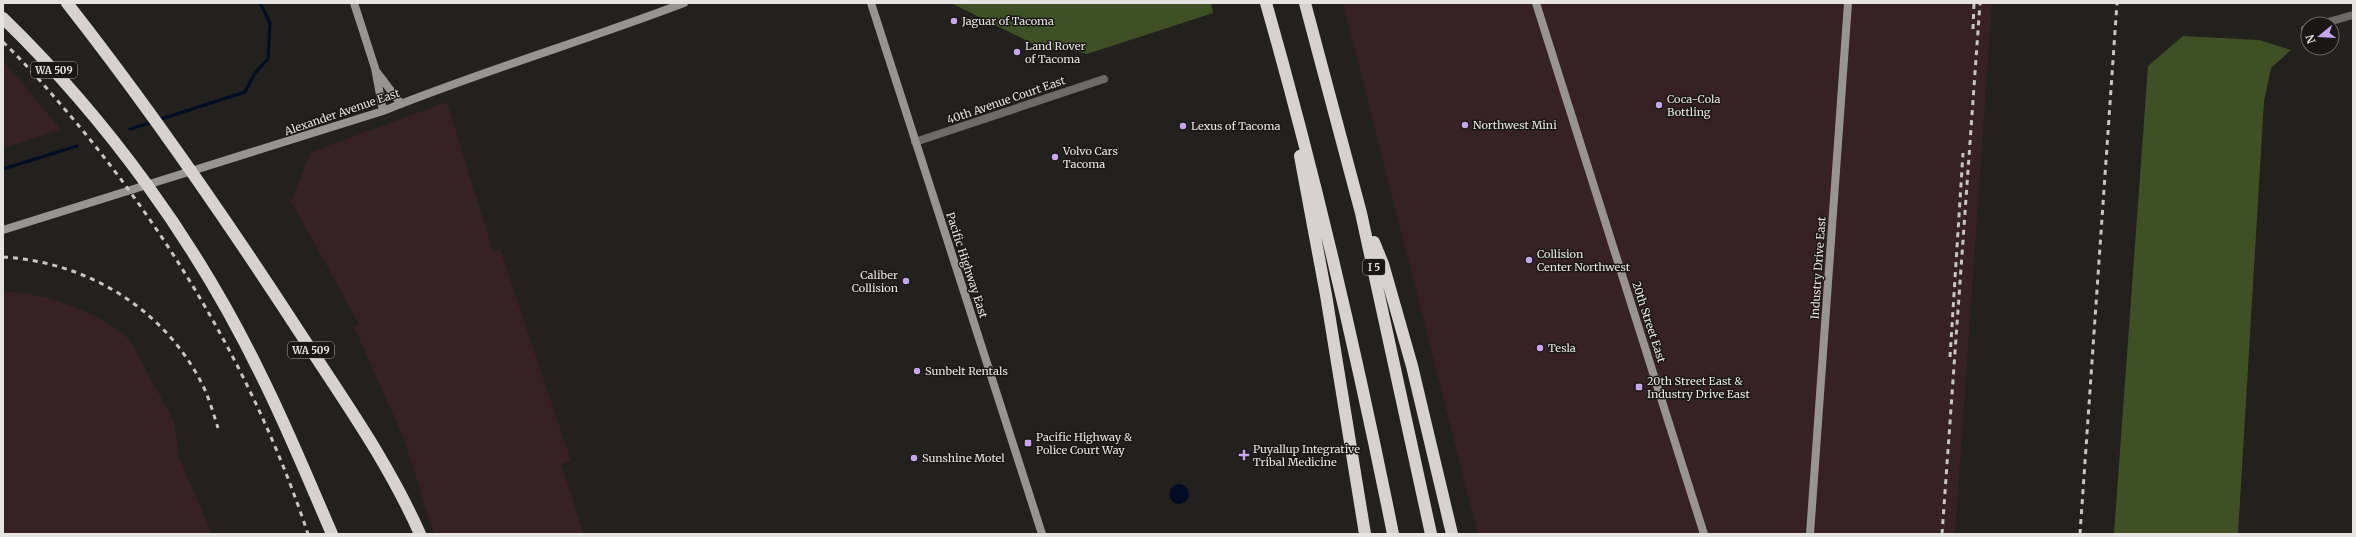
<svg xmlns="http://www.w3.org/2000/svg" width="2356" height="537" font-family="Merriweather,serif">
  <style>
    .industrial { fill: #362224 }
    .forest { fill: #3f5124 }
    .water { fill: #000d25 }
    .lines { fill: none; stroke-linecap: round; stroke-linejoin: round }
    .stream { stroke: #000d25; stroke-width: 3 }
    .street { stroke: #6d6a6a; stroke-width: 8 }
    .secondary { stroke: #989494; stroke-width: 8 }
    .highway { stroke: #d8d1d1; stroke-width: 12 }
    .rail { stroke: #c8c6c4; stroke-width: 3; stroke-dasharray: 5 5; stroke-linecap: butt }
    .poi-dot { fill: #c6a6f0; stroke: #1a1714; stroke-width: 1.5 }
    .labels { text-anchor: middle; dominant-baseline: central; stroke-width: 3; stroke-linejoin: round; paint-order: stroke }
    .shield { fill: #1a1714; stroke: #a9a6a4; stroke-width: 1 }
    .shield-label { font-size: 10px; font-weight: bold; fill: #e6e4e2 }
    .poi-label { font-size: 11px; fill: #e6e4e2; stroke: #1a1714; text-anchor: start }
    .street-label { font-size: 11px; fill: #e6e4e2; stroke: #1a1714 }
  </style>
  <rect width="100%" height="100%" fill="#23211d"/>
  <path class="industrial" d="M1343,3H1992L1955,534H1478Z
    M3,61L25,86L61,130L3,148Z
    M447,102L493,251L500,249L571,461L561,464L584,534H434L404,439L354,327L359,324L291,201L311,152Z
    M3,292L24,293L52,299L85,311L108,323L129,339L174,421L179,457L212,534H3Z"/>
  <path class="forest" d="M951,3H1211L1213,13L1087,54L1063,48L1048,51Z
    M2183,36L2259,40L2291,50L2271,68L2264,101L2238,534H2114L2148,66Z"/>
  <path class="water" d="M1169 494a10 10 0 1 1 20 0a10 10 0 1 1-20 0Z"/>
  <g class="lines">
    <path class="stream" d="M158,120L245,92L255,73L268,59L270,23L260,3
      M130,129L153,122
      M3,169L77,146"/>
    <path class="street" d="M2321,24L2353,15
      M2305,29L2308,28
      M915,142L1104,79"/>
    <path class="secondary" d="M354,3L375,68L383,111
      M871,3L1042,534
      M1536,3L1704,534
      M376,71L401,104
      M3,230L383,111C482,71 584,41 684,3
      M1810,534L1848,3"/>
    <path class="highway" d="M67,3C151,110 228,222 302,336C345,402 388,462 420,534
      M1266,3C1316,178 1357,355 1393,534
      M1305,3L1361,213L1431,534
      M3,18C108,120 197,243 261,375C287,427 309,481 332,534
      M1300,156L1326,295L1365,534
      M1374,242L1383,264L1412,366L1452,534"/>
    <path class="rail" d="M1973,29L1974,3
      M3,42C29,67 51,93 74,120C176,242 258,383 308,534
      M3,257C89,262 168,311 205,390C210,402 214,415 218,428
      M1950,357L1963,153
      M1942,534L1980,3
      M2080,534L2117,3"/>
  </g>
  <g class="poi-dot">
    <circle cx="954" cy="21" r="4"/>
    <circle cx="1017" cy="52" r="4"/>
    <circle cx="1659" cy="105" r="4"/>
    <circle cx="1465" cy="125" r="4"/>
    <circle cx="1183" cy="126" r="4"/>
    <circle cx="1055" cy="157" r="4"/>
    <circle cx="1529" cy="260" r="4"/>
    <circle cx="906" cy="281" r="4"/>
    <circle cx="1540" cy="348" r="4"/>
    <circle cx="917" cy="371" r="4"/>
    <rect x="1635" y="383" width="8" height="8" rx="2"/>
    <rect x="1024" y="439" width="8" height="8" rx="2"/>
    <path d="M1242 449h4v4h4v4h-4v4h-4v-4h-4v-4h4z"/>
    <circle cx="914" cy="458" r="4"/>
  </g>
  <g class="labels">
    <g class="shield">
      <rect x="31" y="62" width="46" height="16" rx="3"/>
      <rect x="1363" y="259" width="22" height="16" rx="3"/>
      <rect x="288" y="342" width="46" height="16" rx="3"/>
    </g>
    <g class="shield-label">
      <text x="54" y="70">WA 509</text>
      <text x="1374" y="267">I 5</text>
      <text x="311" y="350">WA 509</text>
    </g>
    <g class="poi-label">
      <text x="962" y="21">Jaguar of Tacoma</text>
      <text x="1025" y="46">Land Rover<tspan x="1025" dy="13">of Tacoma</tspan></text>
      <text x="1667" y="99">Coca-Cola<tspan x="1667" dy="13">Bottling</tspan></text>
      <text x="1473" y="125">Northwest Mini</text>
      <text x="1191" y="126">Lexus of Tacoma</text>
      <text x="1063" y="151">Volvo Cars<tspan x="1063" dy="13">Tacoma</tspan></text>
      <text x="1537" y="254">Collision<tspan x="1537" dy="13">Center Northwest</tspan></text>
      <text x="898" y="275" text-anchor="end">Caliber<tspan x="898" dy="13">Collision</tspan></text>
      <text x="1548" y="348">Tesla</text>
      <text x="925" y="371">Sunbelt Rentals</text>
      <text x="1647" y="381">20th Street East &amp;<tspan x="1647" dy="13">Industry Drive East</tspan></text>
      <text x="1036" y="437">Pacific Highway &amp;<tspan x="1036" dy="13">Police Court Way</tspan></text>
      <text x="1253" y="449">Puyallup Integrative<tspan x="1253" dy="13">Tribal Medicine</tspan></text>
      <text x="922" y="458">Sunshine Motel</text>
    </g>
    <g class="street-label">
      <text transform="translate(1006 100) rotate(-19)">40th Avenue Court East</text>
      <text transform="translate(342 112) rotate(-19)">Alexander Avenue East</text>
      <text transform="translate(967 265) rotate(72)">Pacific Highway East</text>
      <text transform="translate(1818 268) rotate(-86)">Industry Drive East</text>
      <text transform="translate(1649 322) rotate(72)">20th Street East</text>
    </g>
  </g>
  <rect width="2356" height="537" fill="none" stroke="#e6e4e2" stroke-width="8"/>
  <g transform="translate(2320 36) rotate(252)"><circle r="19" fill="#1a1714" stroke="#6c6966"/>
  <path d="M0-3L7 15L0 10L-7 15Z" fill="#c6a6f0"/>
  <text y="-6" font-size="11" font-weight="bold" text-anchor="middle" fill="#e6e4e2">N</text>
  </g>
</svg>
